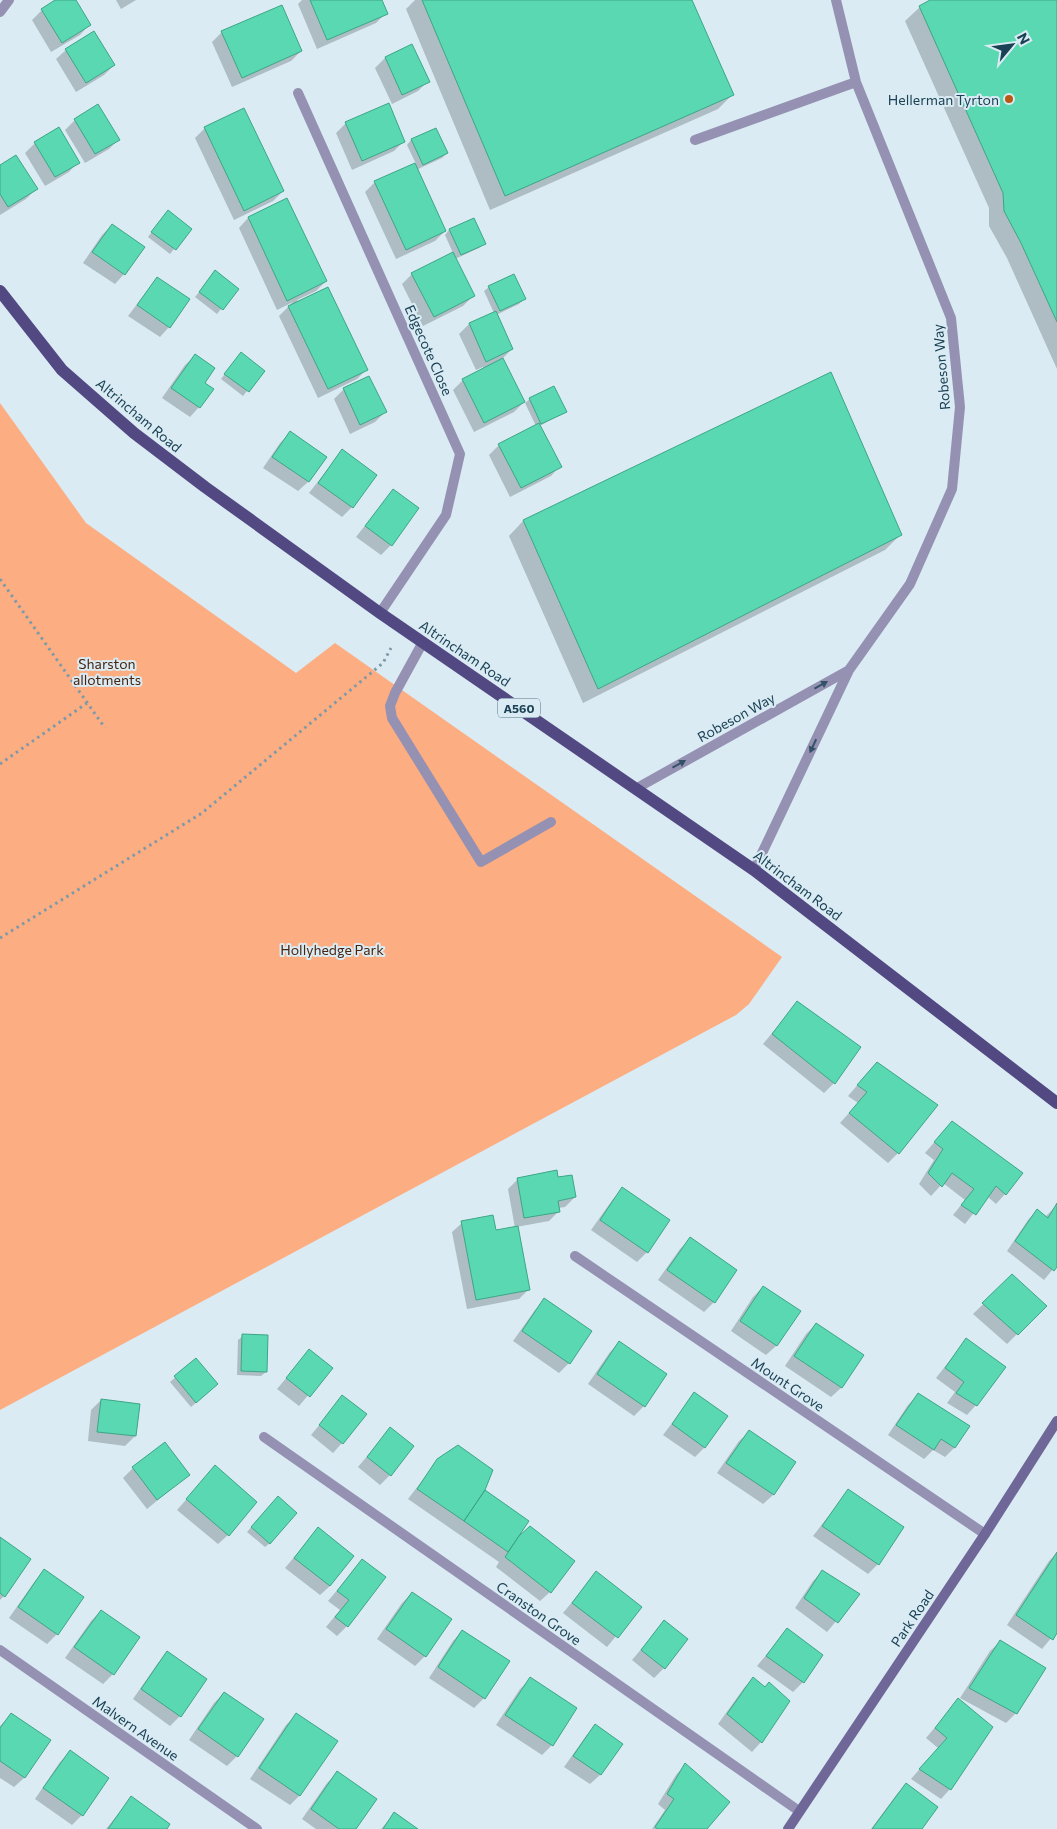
<svg xmlns="http://www.w3.org/2000/svg" width="1057" height="1829" font-family="Commissioner,sans-serif">
  <style>
    .green { fill: #fcad81 }
    .shadow { fill: #0003 }
    .building { fill: #5ad8b1; stroke: #3ca686 }
    .lines { fill: none; stroke-linecap: round; stroke-linejoin: round }
    .path { stroke: #7e9aa8; stroke-width: 3; stroke-dasharray: 2.5 4; stroke-linecap: butt }
    .service { stroke: #9591b2; stroke-width: 10 }
    .minor { stroke: #9591b2; stroke-width: 10 }
    .secondary { stroke: #6e6797; stroke-width: 10 }
    .primary { stroke: #524982; stroke-width: 12 }
    .oneway { fill: #335267 }
    .poi-dot { fill: #b85812; stroke: #daebf4; stroke-width: 2 }
    .labels { text-anchor: middle; dominant-baseline: central; stroke-width: 4; stroke-linejoin: round; paint-order: stroke }
    .shield { fill: #daebf4; stroke: #547584; stroke-width: 1 }
    .shield-label { font-size: 12px; font-weight: bold; fill: #1a4254 }
    .poi-label { font-size: 14px; fill: #1a4254; stroke: #daebf4; text-anchor: end }
    .street-label { font-size: 14px; fill: #1a4254; stroke: #daebf4 }
    .park-label { font-size: 14px; fill: #47240f; stroke: #daebf4 }
  </style>
  <rect width="100%" height="100%" fill="#daebf4"/>
  <path class="green" d="M0,403L86,523L296,673L335,643L782,957L749,1004L736,1015L0,1410Z"/>
  <path class="shadow" d="M58,0H74L89,25L80,35L51,52L32,20L42,10Z
    M116,0H136L121,9Z
    M302,0H380L386,13L376,23L317,49L298,4Z
    M415,0H690L733,94L718,109L490,210L406,9Z
    M933,0H1057V369L1007,258L989,226V208L905,21L920,7Z
    M222,32L301,51L291,61L232,87L212,42Z
    M411,46L428,81L418,91L392,104L375,68L385,58Z
    M66,50L114,65L104,75L76,92L56,59Z
    M75,120L118,140L109,149L85,163L65,130Z
    M346,123L404,141L394,151L352,170L336,133Z
    M205,128L283,191L273,201L234,220L195,138Z
    M436,129L447,153L442,158L416,170L445,231L435,241L396,259L365,192L375,182L416,164L407,145L411,140Z
    M35,143L78,162L69,172L45,186L25,153Z
    M0,167L36,189L26,199L0,215Z
    M287,200L326,281L316,291L297,300L366,370L357,379L318,398L279,316L293,302L277,310L239,228L248,218Z
    M163,217L190,229L170,254L148,237Z
    M473,219L484,243L479,248L455,259L473,296L463,306L423,326L402,284L412,274L453,253L445,235L449,230Z
    M112,225L124,274L115,284L83,263L102,235Z
    M215,272L237,289L217,314L195,297Z
    M157,278L169,327L160,337L128,316Z
    M489,287L524,299L519,304L496,315L512,349L502,359L524,402L514,412L474,432L453,390L463,380L484,369L483,367L476,370L459,334L469,324L494,313L484,291Z
    M195,356L203,383L199,407L190,417L162,398L185,365Z
    M236,359L263,371L243,396L221,379Z
    M831,374L900,535L885,550L583,703L509,536L523,521Z
    M344,389L385,412L375,422L350,434L334,399Z
    M530,399L565,411L540,426L560,466L551,476L510,497L489,455L499,445L536,426L525,403Z
    M290,433L325,457L308,482L298,491L263,468L280,443Z
    M342,451L352,507L342,517L309,493Z
    M393,490L391,545L381,555L356,537Z
    M798,1002L834,1083L824,1093L763,1044Z
    M867,1074L898,1153L888,1163L840,1123L858,1103L848,1096Z
    M943,1132L1005,1194L996,1204L987,1196L965,1224L953,1215L965,1200L943,1183L931,1196L919,1184L934,1160L925,1153Z
    M557,1178L575,1197L565,1207L558,1208L559,1211L549,1221L516,1227L529,1289L519,1299L467,1309L452,1232L462,1223L495,1232L515,1228L508,1189L518,1179Z
    M623,1189L647,1252L637,1262L591,1230L613,1199Z
    M1057,1205V1264L1044,1280L1007,1251L1028,1220L1037,1210L1045,1217Z
    M690,1239L714,1302L704,1312L658,1280L680,1249Z
    M1012,1276L1045,1306L1007,1344L973,1314Z
    M763,1287L799,1312L776,1346L766,1355L731,1331L753,1297Z
    M544,1300L569,1363L559,1373L513,1341L535,1310Z
    M816,1324L862,1356L841,1388L831,1397L785,1366L806,1334Z
    M243,1336L266,1372L261,1376L237,1375L238,1340Z
    M966,1340L976,1405L967,1415L947,1403L955,1392L936,1378Z
    M619,1343L644,1406L634,1416L588,1384L610,1352Z
    M309,1351L331,1368L299,1406L277,1389Z
    M196,1359L212,1389L191,1407L170,1382Z
    M694,1394L704,1448L695,1457L663,1435Z
    M918,1395L954,1448L945,1457L933,1450L924,1459L888,1435L908,1405Z
    M343,1397L342,1443L333,1453L311,1435Z
    M101,1400L135,1436L125,1446L88,1441L91,1410Z
    M390,1429V1475L380,1485L358,1467Z
    M749,1432L794,1463L773,1495L763,1504L717,1473L739,1441Z
    M438,1460L484,1491L517,1539L530,1527L550,1592L540,1601L496,1567L499,1562L408,1499Z
    M215,1467L228,1535L218,1544L177,1510Z
    M133,1468L188,1475L147,1509L123,1478Z
    M848,1491L902,1527L878,1564L868,1574L813,1536Z
    M273,1502L270,1543L265,1547L247,1532Z
    M318,1529L330,1586L320,1595L285,1568Z
    M0,1539L4,1596L0,1600Z
    M1057,1553V1631L1042,1649L1007,1625L1049,1561Z
    M362,1561L347,1626L337,1636L326,1627L340,1610L328,1601Z
    M45,1571L82,1597L57,1634L47,1644L9,1618L35,1581Z
    M823,1571L858,1595L827,1632L795,1608L813,1581Z
    M596,1573L640,1607L607,1647L563,1613Z
    M412,1593L425,1656L415,1666L377,1639L402,1603Z
    M101,1611L138,1638L113,1674L103,1684L65,1658L91,1621Z
    M664,1622V1668L654,1678L632,1660Z
    M787,1630L803,1682L793,1692L757,1666Z
    M462,1631L484,1698L474,1708L429,1678L453,1641Z
    M1000,1642L1016,1713L1006,1723L960,1698L990,1651Z
    M167,1653L180,1716L170,1726L133,1699L158,1663Z
    M753,1678L761,1742L752,1752L718,1724L744,1688Z
    M530,1679L552,1745L542,1755L496,1725L520,1689Z
    M224,1693L237,1756L227,1766L189,1740L214,1703Z
    M958,1700L950,1789L941,1799L911,1779L938,1748L926,1738Z
    M11,1715L49,1741L24,1778L14,1787L0,1778V1726Z
    M296,1715L299,1796L290,1805L250,1779L286,1725Z
    M595,1726L622,1744L600,1775L590,1784L564,1767L586,1736Z
    M70,1752L82,1815L72,1825L35,1799L60,1762Z
    M685,1765L706,1829H652L665,1810L658,1804L676,1775Z
    M337,1773L354,1829H316L302,1819L327,1783Z
    M907,1784L920,1829H871L897,1794Z
    M131,1798L165,1829H106Z
    M394,1814L416,1829H381Z"/>
  <path class="building" d="M55,0H76L91,25L62,43L41,9Z
    M310,0H382L388,14L327,40Z
    M422,0H692L734,95L505,196Z
    M930,0H1057V322L1021,243L1004,211L1003,193L919,6Z
    M282,5L302,51L242,78L221,31Z
    M94,31L115,65L86,83L65,49Z
    M412,44L430,82L402,95L385,57Z
    M389,103L405,142L362,161L345,122Z
    M98,104L120,140L95,154L74,119Z
    M244,108L284,191L244,211L204,127Z
    M59,127L80,163L55,177L34,142Z
    M436,128L448,153L423,165L411,139Z
    M16,155L38,189L8,207L0,194V165Z
    M415,163L446,231L406,250L374,181Z
    M287,198L327,281L287,301L248,217Z
    M168,210L192,229L176,250L151,232Z
    M474,218L486,244L461,255L449,229Z
    M112,224L145,247L125,275L92,252Z
    M453,252L475,296L434,317L411,273Z
    M215,270L239,289L223,310L199,292Z
    M514,274L526,299L500,311L488,286Z
    M157,277L190,299L170,328L137,305Z
    M328,287L368,370L328,389L288,306Z
    M496,311L513,349L486,362L469,323Z
    M241,352L265,371L249,392L224,374Z
    M195,354L215,368L205,383L214,389L200,408L171,388Z
    M503,358L525,402L484,423L462,379Z
    M831,372L902,535L598,689L523,520Z
    M369,376L387,412L360,425L343,388Z
    M554,386L567,412L541,424L529,398Z
    M539,423L562,467L521,488L498,444Z
    M290,431L327,457L309,482L272,457Z
    M342,449L377,475L353,508L318,483Z
    M393,489L419,508L392,546L365,526Z
    M797,1001L861,1047L835,1084L772,1034Z
    M877,1062L938,1105L899,1154L849,1113L867,1092L857,1085Z
    M952,1121L1023,1173L1006,1195L996,1186L976,1215L961,1205L974,1189L952,1173L942,1187L928,1173L943,1149L934,1142Z
    M557,1170L558,1177L572,1175L576,1197L558,1201L560,1212L524,1218L517,1178Z
    M622,1187L670,1220L648,1253L600,1220Z
    M1057,1203V1267L1054,1271L1015,1241L1037,1209L1048,1218Z
    M493,1215L496,1230L518,1226L530,1290L476,1300L461,1221Z
    M690,1237L737,1270L715,1303L667,1270Z
    M1012,1274L1047,1306L1018,1335L982,1303Z
    M763,1286L801,1311L777,1346L740,1321Z
    M544,1298L592,1331L570,1364L522,1331Z
    M816,1323L864,1355L842,1388L794,1356Z
    M242,1334L268,1335L267,1372L241,1371Z
    M966,1338L1006,1367L977,1406L956,1393L964,1382L945,1368Z
    M619,1341L667,1374L645,1407L597,1374Z
    M309,1349L333,1368L310,1397L286,1378Z
    M196,1358L218,1384L196,1403L174,1376Z
    M694,1392L728,1416L705,1448L672,1424Z
    M918,1393L970,1426L955,1448L941,1439L934,1450L896,1425Z
    M342,1395L367,1414L343,1444L319,1425Z
    M101,1399L140,1404L136,1436L97,1432Z
    M390,1427L414,1446L391,1476L367,1457Z
    M749,1430L796,1462L774,1495L726,1463Z
    M165,1442L190,1475L157,1500L132,1467Z
    M458,1445L493,1470L485,1490L464,1521L417,1489L437,1459Z
    M215,1465L257,1502L229,1536L186,1499Z
    M848,1489L904,1527L879,1565L822,1526Z
    M485,1490L529,1521L508,1552L464,1521Z
    M278,1496L297,1513L270,1544L251,1527Z
    M530,1526L575,1561L551,1593L505,1557L519,1536Z
    M318,1527L354,1556L330,1586L294,1558Z
    M0,1537L31,1559L5,1597L0,1593Z
    M1057,1552V1633L1053,1640L1016,1615Z
    M362,1559L386,1577L348,1627L335,1617L349,1600L337,1591Z
    M44,1569L84,1597L58,1635L18,1607Z
    M822,1570L860,1594L838,1623L804,1598Z
    M596,1571L642,1607L618,1638L572,1603Z
    M412,1592L452,1619L426,1657L386,1629Z
    M101,1610L140,1637L114,1675L74,1647Z
    M664,1620L688,1639L665,1669L641,1650Z
    M787,1628L823,1655L804,1683L766,1656Z
    M462,1630L510,1661L485,1699L438,1667Z
    M1000,1640L1046,1668L1017,1714L969,1688Z
    M167,1651L207,1679L181,1717L141,1689Z
    M530,1677L577,1708L553,1746L505,1715Z
    M753,1677L765,1687L769,1682L790,1701L762,1743L727,1714Z
    M224,1692L264,1719L238,1757L198,1729Z
    M958,1698L993,1727L951,1790L919,1769L947,1738L935,1728Z
    M11,1713L51,1740L25,1778L0,1761V1728Z
    M296,1713L338,1741L300,1796L259,1768Z
    M595,1724L623,1744L601,1775L573,1756Z
    M70,1750L109,1778L83,1816L43,1788Z
    M685,1763L730,1802L707,1829H658L655,1827L674,1799L667,1794Z
    M337,1771L377,1799L356,1829H339L311,1809Z
    M906,1783L938,1807L922,1829H872Z
    M131,1796L170,1824L167,1829H108Z
    M394,1812L418,1829H383Z"/>
  <g class="lines">
    <path class="path" d="M0,579L105,728
      M0,764L87,703
      M0,938L202,813L383,663L391,648"/>
    <path class="service" d="M423,642L395,693L390,706L392,718L481,862L551,822"/>
    <path class="minor" d="M0,12L9,0
      M298,93L460,454L446,515L380,613
      M695,140L856,82
      M637,788L849,670
      M754,870L849,670L910,584L952,489L960,407L951,318L856,82L836,0
      M575,1256L985,1534
      M264,1437L799,1811
      M0,1650L257,1829"/>
    <path class="secondary" d="M788,1829L985,1534L1057,1421"/>
    <path class="primary" d="M0,291L62,370L134,433L205,487L380,613L754,870L1057,1103"/>
  </g>
  <defs><path id="oneway-solid" d="M-6-.8H1V-3.2L6.5 0L1 3.2V.8H-6Z" transform="scale(1.25)"/></defs>
  <g class="oneway">
    <use href="#oneway-solid" transform="translate(821 685) rotate(-29)"/>
    <use href="#oneway-solid" transform="translate(813 746) rotate(115)"/>
    <use href="#oneway-solid" transform="translate(679 764) rotate(-29)"/>
  </g>
  <circle class="poi-dot" cx="1009" cy="99" r="5"/>
  <g class="labels">
    <rect class="shield" x="498" y="698.5" width="42" height="19" rx="4"/>
    <g class="shield-label">
      <text x="519" y="708">A560</text>
    </g>
    <g class="poi-label">
      <text x="999" y="99">Hellerman Tyrton</text>
    </g>
    <g class="street-label">
      <text transform="translate(429 350) rotate(66)">Edgecote Close</text>
      <text transform="translate(941 367) rotate(-95)">Robeson Way</text>
      <text transform="translate(139 415) rotate(40)">Altrincham Road</text>
      <text transform="translate(465 653) rotate(34)">Altrincham Road</text>
      <text transform="translate(736 717) rotate(-29)">Robeson Way</text>
      <text transform="translate(798 885) rotate(37)">Altrincham Road</text>
      <text transform="translate(788 1384) rotate(34)">Mount Grove</text>
      <text transform="translate(539 1613) rotate(35)">Cranston Grove</text>
      <text transform="translate(912 1618) rotate(-56)">Park Road</text>
      <text transform="translate(136 1728) rotate(35)">Malvern Avenue</text>
    </g>
    <g class="park-label">
      <text x="107" y="663">Sharston<tspan x="107" dy="16">allotments</tspan></text>
      <text x="332" y="949">Hollyhedge Park</text>
    </g>
  </g>
  <g transform="translate(1012 45) rotate(61)" stroke="#daebf4" stroke-width="4" paint-order="stroke">
  <path d="M0-4L9 19L0 12L-9 19Z" fill="#1a4254"/>
  <text y="-8" font-size="14" font-weight="bold" text-anchor="middle" fill="#1a4254">N</text>
  </g>
</svg>
